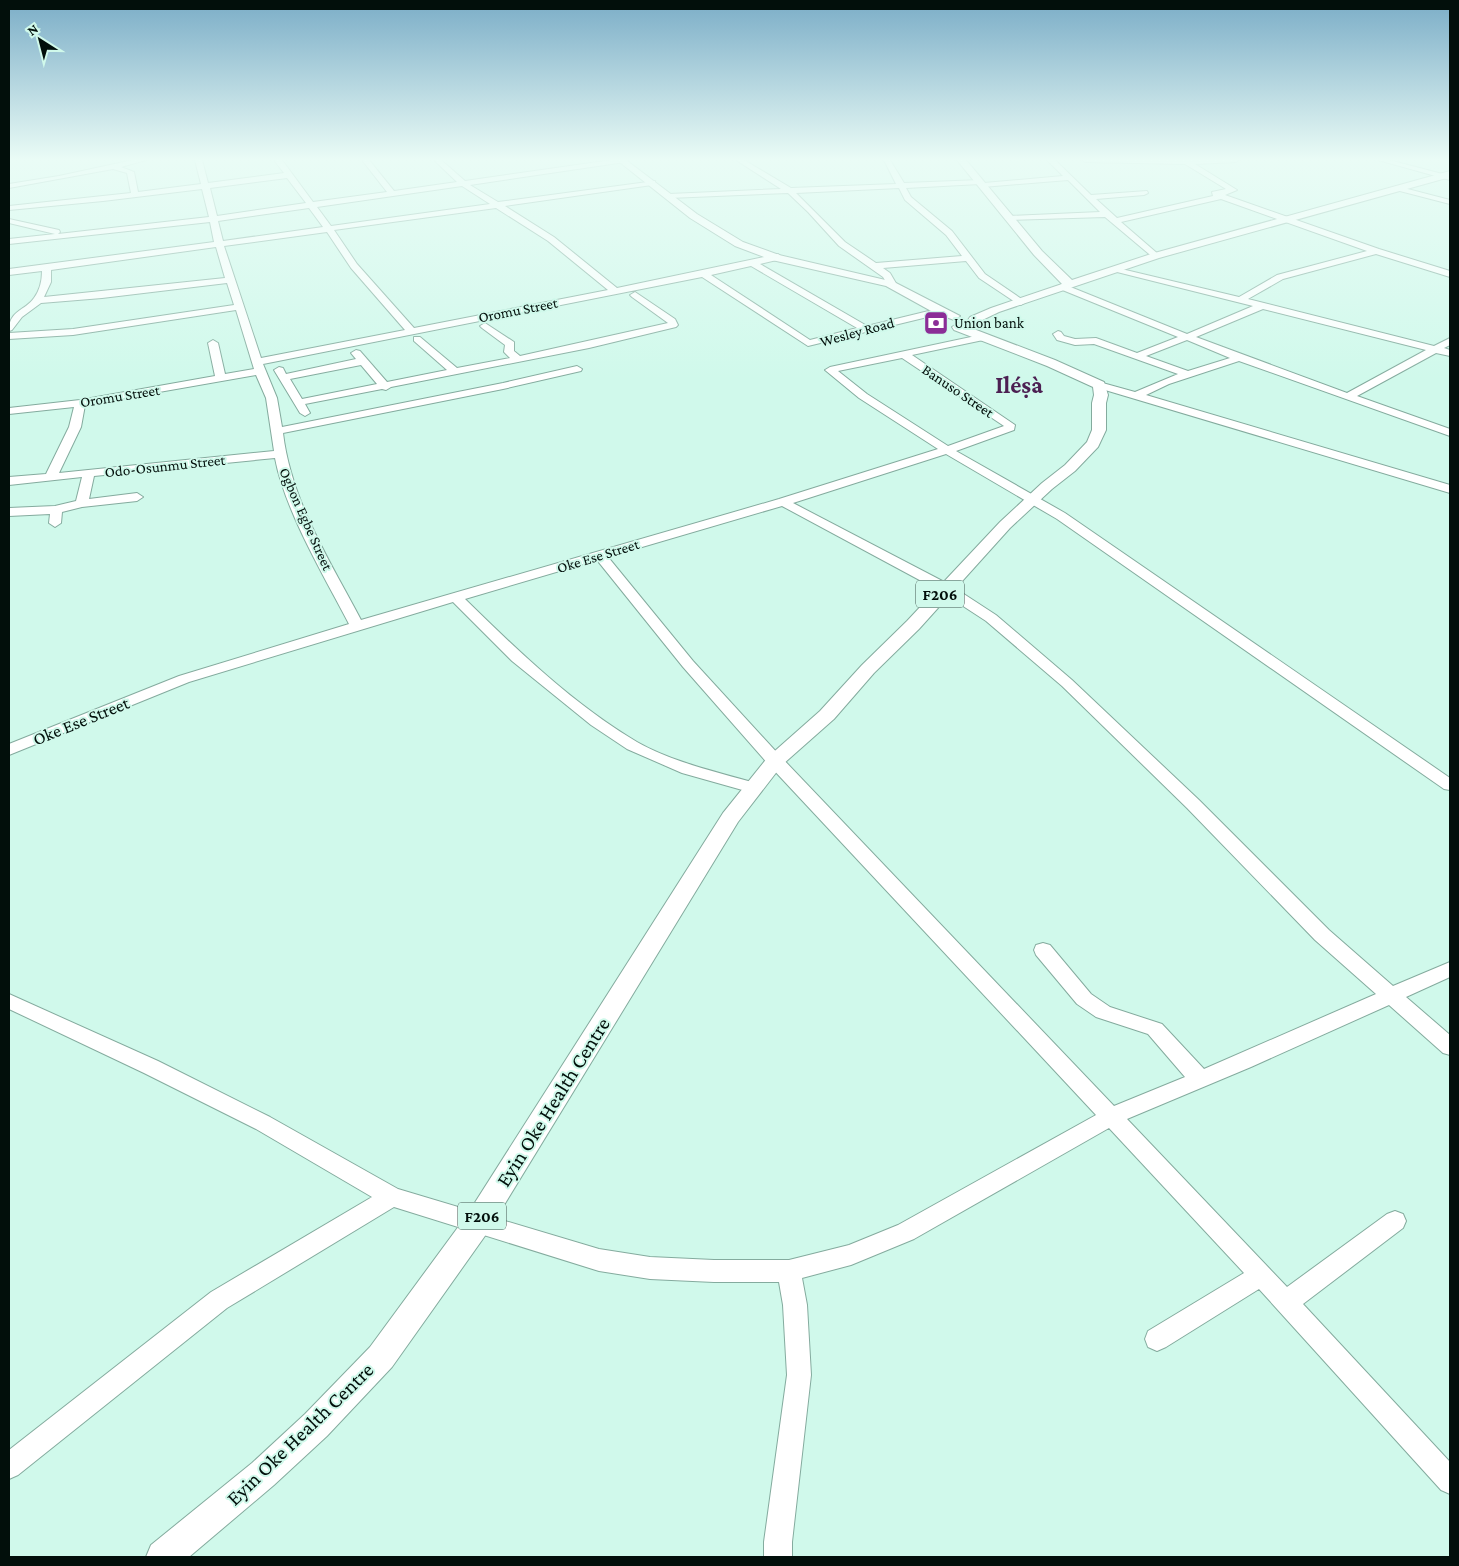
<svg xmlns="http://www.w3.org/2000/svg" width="1459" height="1566" font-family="'Crimson Pro',serif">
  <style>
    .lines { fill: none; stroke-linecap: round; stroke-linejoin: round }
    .minor-casing { stroke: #84ab9e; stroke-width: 2 }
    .major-casing { stroke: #84ab9e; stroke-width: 2 }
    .minor { fill: #fff; fill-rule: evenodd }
    .major { fill: #fff; fill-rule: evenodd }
    .labels { text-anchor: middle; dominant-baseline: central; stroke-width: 4; stroke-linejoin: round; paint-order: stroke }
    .far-street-label { font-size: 15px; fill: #020f0b; stroke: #d0f9eb }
    .far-poi-label { font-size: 15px; fill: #020f0b; stroke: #d0f9eb; text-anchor: start }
    .shield { fill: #d0f9eb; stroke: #40554e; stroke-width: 1 }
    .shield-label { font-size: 16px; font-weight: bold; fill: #020f0b }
    .street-label { font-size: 18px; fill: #020f0b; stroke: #d0f9eb }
    .near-street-label { font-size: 21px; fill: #020f0b; stroke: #d0f9eb }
    .far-town-label { font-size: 24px; font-weight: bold; fill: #4c2052; stroke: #d0f9eb }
  </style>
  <rect width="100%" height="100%" fill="#d0f9eb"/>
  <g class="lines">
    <defs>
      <path id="minor" d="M133,160H146L121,167L134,172L138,192L201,184L195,160H202L208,183L284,173L274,160H282L313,202L387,192L362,160H369L394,191L457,182L434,160H441L465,181L612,160H628L625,162L470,185L498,202L655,181V185H652L505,206L554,237L617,288L778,254L782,257L781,259L760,264L867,326L941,308L946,311L944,313L808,346L702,277L263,364L277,398L282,427L503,383L577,366L582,369L581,371L503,389L283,433C291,501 330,561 361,620L779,499L938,449L859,398L825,370L830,367L985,334L988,335V339L912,355L1015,425L1014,430L956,451L1065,513L1450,778V790L1444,789L1057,519L946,454L793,503L950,585L996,615L1072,680L1199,800L1329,930L1393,986L1450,962V977L1406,997L1450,1035V1055L1443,1053L1389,1005L1251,1067L1127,1119L1287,1287L1387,1214L1395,1211L1403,1214L1406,1221L1403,1228L1303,1304L1450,1462V1494L1441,1490L1259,1289L1166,1347L1157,1351L1148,1347L1145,1339L1148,1331L1244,1273L1109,1128L914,1239L851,1265L802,1278L807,1305L811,1375L792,1542V1557H764V1542L787,1375L783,1305L779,1282H714L650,1279L599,1271L394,1207L227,1308L18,1475L9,1479V1450L211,1292L372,1197L256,1129L144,1073L9,1009V994L158,1061L270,1117L398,1189L599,1249L650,1257L714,1260H789L849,1245L898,1225L1096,1115L769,765L683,667L597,560L465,599C518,651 573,704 637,742C672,762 720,773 759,784L761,788L759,792L753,793L682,773L627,749L591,725L512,661L453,602L189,682L9,755V744L179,676L349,624C324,576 285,511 275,458L94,476L89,499L137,493L143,497L137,501L82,507L62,512L61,523L55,527L49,523L50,514L9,516V508L55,506L76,501L82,477L9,485V477L46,474L69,427L74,407L9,414V408L80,400L215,376L208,343L213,340L218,343L225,374L254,369L236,310L73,335L9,339V333L73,329L234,305L227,283L102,298L41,303L22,317L12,330L9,331C9,310 25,311 34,298C40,290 42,280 42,271L9,275V269L214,242L210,222L9,244V239L55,234L9,223V219L59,230L60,232L58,234L209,217L202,189L103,201L9,210V206L131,193L127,173L113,169L9,188V184L59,176ZM287,178L306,203L217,216L210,188ZM462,186L490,204L331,226L317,207ZM309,208L323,227L223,241L218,221ZM496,208L548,241L608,290L414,328L357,264L334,230ZM327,232L351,268L405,330L261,358L224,246ZM216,247L225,278L44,297L51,282V270ZM751,266L857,328L810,340L711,275ZM902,358L1004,426L948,446L867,394L838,371ZM256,375L266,398L274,451L59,473L81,427L85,405ZM782,506L940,591L986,621L1062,686L1187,808L1315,940L1376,994L1204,1069L1162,1024L1110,1007L1091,994L1050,945L1043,943L1036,945L1034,950L1036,955L1077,1004L1096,1017L1148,1034L1185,1077L1114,1106L781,757L693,661L608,557Z
        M736,160H744L791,188L896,184L884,160H890L904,183L981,180L984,183L1063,176L1047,160H1055L1091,195L1147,191L1148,193L1144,195L1096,199L1117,218L1213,196L1212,192L1226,189L1185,164L1085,162L1082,160H1239L1236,162L1195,164L1237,190L1225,195L1379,249L1450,271V277L1376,254L1283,279L1248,299L1434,346L1450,338V345L1444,348L1450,350V356L1436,353L1357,396L1450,429V436L1239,361L1169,384L1146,395L1450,485V493L1095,387L1094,385L1095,383L1099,382L1135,392L1178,374L1094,344L1075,345L1057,340L1053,334L1058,331L1061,332L1064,336L1075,339L1096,338L1137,353L1178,337L1060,289V285L1063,284L1187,334L1253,306L1113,271V267L1239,297L1277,275L1367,251L1221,199L1121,222L1158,254L1159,256L1155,259L1105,217L1009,220L1005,218L1009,216L1100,212L1068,180L983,187L980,184L906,188L911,197L952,231L985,274L1026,302L1021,305L1018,304L979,278L966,261L883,268L890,273L897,285L892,288L889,287L883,277L839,246L808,212L788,193L669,198L665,196L669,194L781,189ZM899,188L905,200L946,235L962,256L876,263L845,242L796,193ZM1263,309L1426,350L1347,393L1196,337ZM1187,340L1230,358L1188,371L1146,356Z
        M1378,160H1389L1450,176V180Z
        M1396,186L1450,200V204L1396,190Z
        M635,292L675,319L678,325L676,327L589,348L391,387L386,390L382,389L305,404L310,413L305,416L300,413L274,370L279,367L283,368L286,374L356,359L351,353L356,350L360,351L387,382L447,370L414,341V337H420L457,368L510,358L504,352L505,345L482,328L480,326L485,323L514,342V351L520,356L668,323L632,297L630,295ZM361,365L377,384L302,399L290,379Z"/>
      <path id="major" d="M617,160H626L697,214L743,242L779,255L894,282L960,316L954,320L933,312L886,286L772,260L735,246L690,218Z
        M957,160H966L1042,251L1072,280L1151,254L1450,171V177L1159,258L999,312L974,324L968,320L970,317L991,308L1062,284L1034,255Z
        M958,323L1055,360L1104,382L1108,395L1106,403V430L1098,447L1075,471L1052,489L1010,528L919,629L874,673L834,719L782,765L738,822L487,1233L392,1367L327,1436L274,1485L189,1557H146L151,1545L252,1463L305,1414L370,1347L467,1215L723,813L768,757L820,711L862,665L907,621L1000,522L1042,483L1065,465L1087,442L1092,430V403L1094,395L1093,387L1047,366L954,330L952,327Z"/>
    </defs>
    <use href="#minor" class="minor-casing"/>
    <use href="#major" class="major-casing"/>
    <use href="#minor" class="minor"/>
    <use href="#major" class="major"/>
  </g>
  <linearGradient id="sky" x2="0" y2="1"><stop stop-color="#7badc7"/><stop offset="0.42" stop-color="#eafcf6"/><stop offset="1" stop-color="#eafcf6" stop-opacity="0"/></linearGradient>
  <rect width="1459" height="379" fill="url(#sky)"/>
  <defs>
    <symbol id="bank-square" viewBox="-11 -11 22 22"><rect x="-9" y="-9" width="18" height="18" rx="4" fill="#8b2d97" stroke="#d0f9eb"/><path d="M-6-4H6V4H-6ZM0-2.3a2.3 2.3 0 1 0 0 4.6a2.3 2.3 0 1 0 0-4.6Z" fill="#fff"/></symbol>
  </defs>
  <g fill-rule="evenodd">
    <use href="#bank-square" x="922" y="309" width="28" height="28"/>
  </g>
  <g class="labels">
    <g class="far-street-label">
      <text transform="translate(518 310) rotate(-11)">Oromu Street</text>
      <text transform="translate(857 332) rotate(-15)">Wesley Road</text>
      <text transform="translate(958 391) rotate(34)">Banuso Street</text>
      <text transform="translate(120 396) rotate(-9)">Oromu Street</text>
      <text transform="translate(165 466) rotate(-6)">Odo-Osunmu Street</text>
      <text transform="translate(306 519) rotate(66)">Ogbon Egbe Street</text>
      <text transform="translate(598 556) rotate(-17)">Oke Ese Street</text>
    </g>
    <g class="far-poi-label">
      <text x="954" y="323">Union bank</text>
    </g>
    <g class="shield">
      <rect x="916" y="580.5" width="48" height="27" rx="4"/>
      <rect x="458" y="1202.5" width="48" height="27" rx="4"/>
    </g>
    <g class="shield-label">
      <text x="940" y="594">F206</text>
      <text x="482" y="1216">F206</text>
    </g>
    <g class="street-label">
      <text transform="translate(81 721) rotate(-22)">Oke Ese Street</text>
    </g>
    <g class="near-street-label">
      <text transform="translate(553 1102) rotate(-58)">Eyin Oke Health Centre</text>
      <text transform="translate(300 1434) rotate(-44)">Eyin Oke Health Centre</text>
    </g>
    <g class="far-town-label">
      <text x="1019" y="384">Iléṣà</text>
    </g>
  </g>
  <rect width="1459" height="1566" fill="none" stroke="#020f0b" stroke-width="20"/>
  <g transform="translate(40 40) rotate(324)" stroke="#d0f9eb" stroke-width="4" paint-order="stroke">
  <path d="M0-4L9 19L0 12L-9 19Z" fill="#020f0b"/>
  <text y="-8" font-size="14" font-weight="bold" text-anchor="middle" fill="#020f0b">N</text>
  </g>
</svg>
